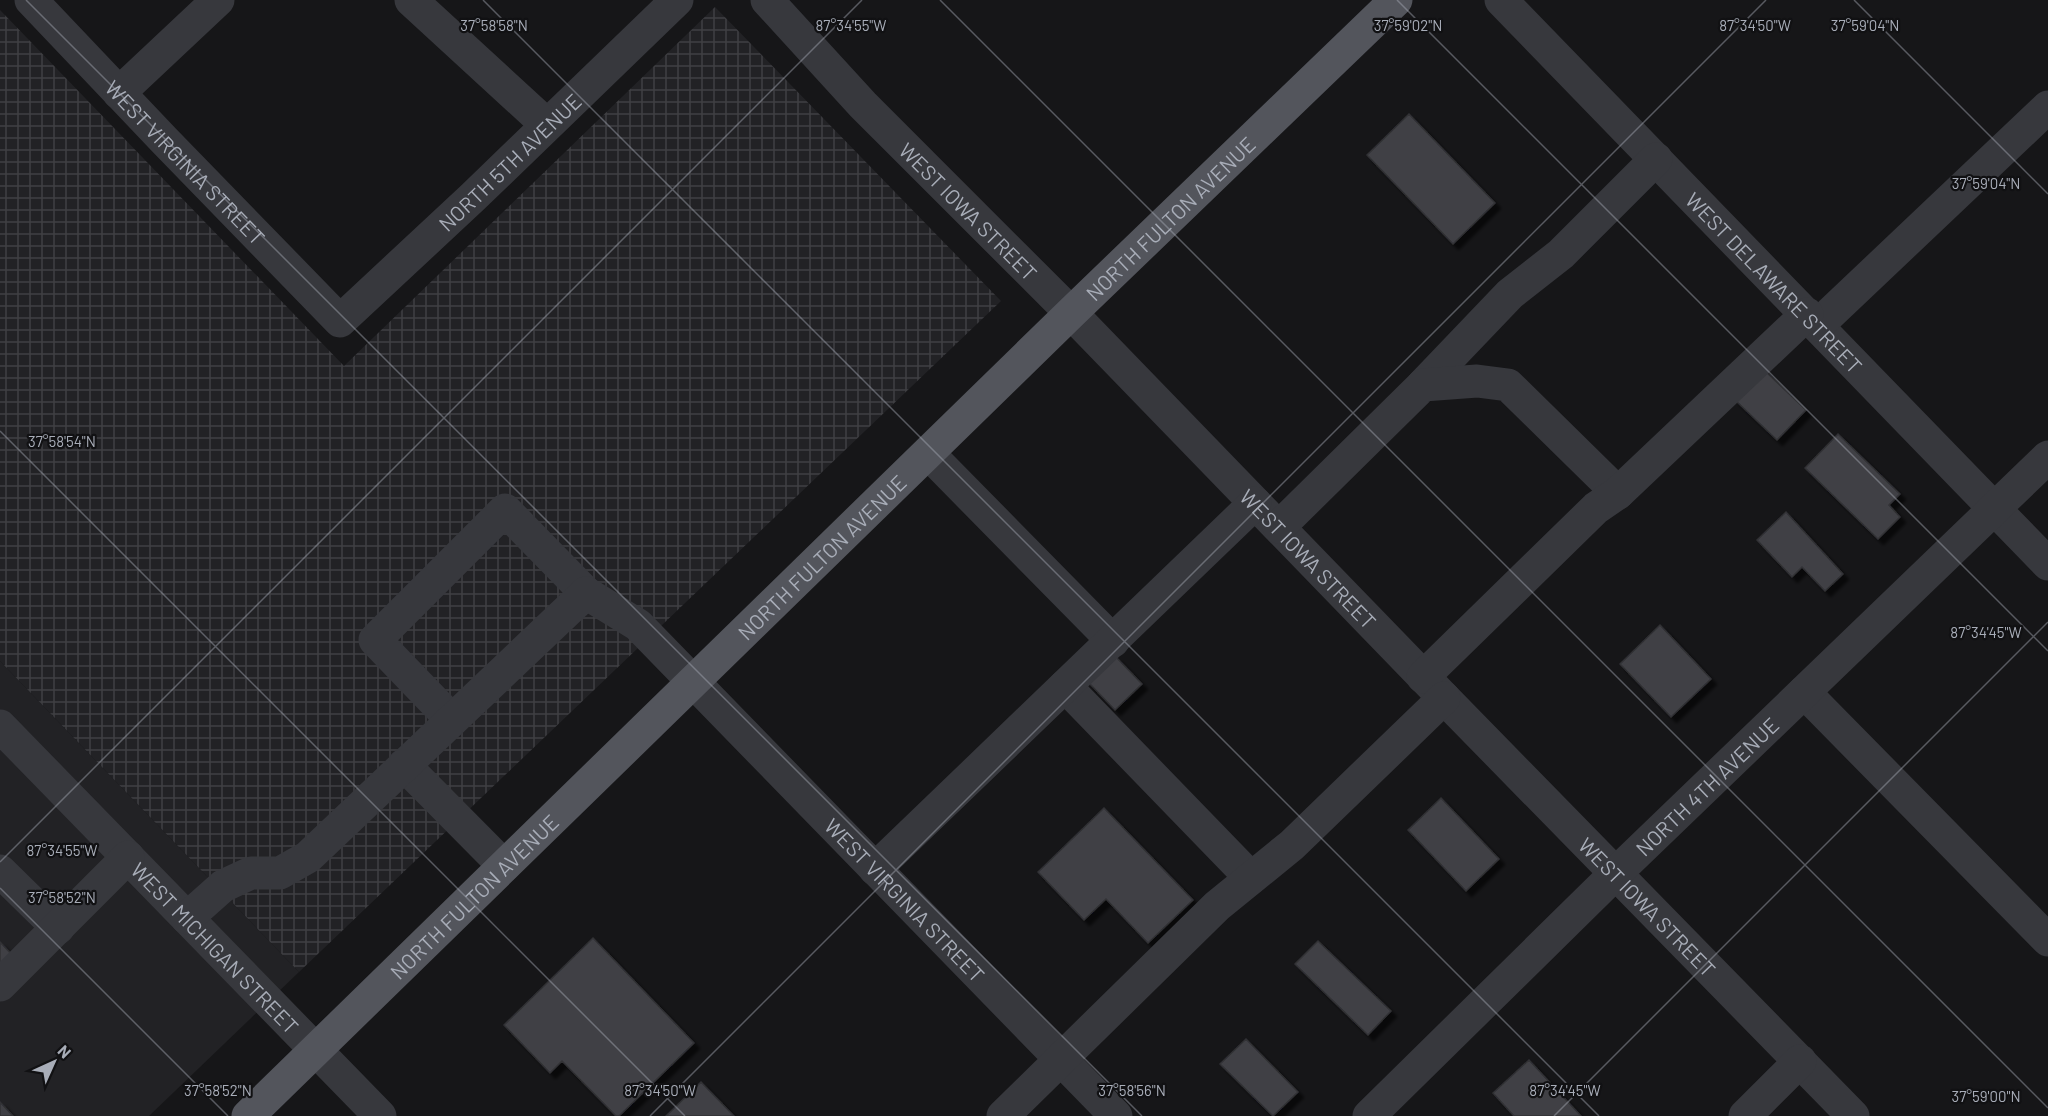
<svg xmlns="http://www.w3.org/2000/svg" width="2048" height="1116" font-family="Barlow,sans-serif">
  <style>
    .built { fill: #222225 }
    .industrial { fill: url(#industrial-grid) }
    .building { fill: #404145; stroke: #303034; stroke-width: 1.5; filter: url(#shadow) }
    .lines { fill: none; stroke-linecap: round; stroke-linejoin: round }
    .minor { stroke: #37383d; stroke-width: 33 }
    .major { stroke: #53555c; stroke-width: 33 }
    .ticks { fill: none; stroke: #a8adb8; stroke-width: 1.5; stroke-opacity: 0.45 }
    .labels { text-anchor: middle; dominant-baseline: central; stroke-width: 4.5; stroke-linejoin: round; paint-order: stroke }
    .street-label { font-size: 21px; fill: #a8adb8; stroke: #111113 }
    .ticks-label { font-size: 15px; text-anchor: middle; fill: #a8adb8; stroke: #111113; stroke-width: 4.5; stroke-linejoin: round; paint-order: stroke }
  </style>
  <defs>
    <pattern id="industrial-grid" width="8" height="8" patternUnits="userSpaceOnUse" patternTransform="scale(1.5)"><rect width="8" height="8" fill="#222225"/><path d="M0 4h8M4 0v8" fill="none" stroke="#3f3f43"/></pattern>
    <filter id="shadow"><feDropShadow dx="5.5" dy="5.5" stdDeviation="1.5" flood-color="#0009"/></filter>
  </defs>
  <rect width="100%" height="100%" fill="#161618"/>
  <path class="built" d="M0,661L299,972L149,1116H0Z"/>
  <path class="industrial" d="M715,7L1001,301L299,972L0,661V10L344,366Z"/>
  <path class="building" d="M1409,114L1495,203L1453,244L1367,155Z
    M1763,369L1806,410L1777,440L1734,399Z
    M1838,434L1900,494L1889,505L1900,517L1878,539L1805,468Z
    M1786,512L1843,574L1825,591L1802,567L1792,577L1757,540Z
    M1660,625L1711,679L1671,717L1620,664Z
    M1116,657L1142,684L1115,710L1089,683Z
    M1441,798L1499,859L1466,891L1408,830Z
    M1104,808L1193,900L1148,943L1106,899L1084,920L1038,872Z
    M593,938L694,1043L619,1116H616L562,1061L550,1073L504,1025Z
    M1318,941L1391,1011L1368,1035L1295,964Z
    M0,942L17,960L0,976Z
    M1246,1039L1298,1092L1273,1116L1220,1064Z
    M1529,1060L1581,1116H1514L1493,1093Z
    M701,1082L734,1116H666Z
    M0,1102L13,1116H0Z"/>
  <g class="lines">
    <g class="minor">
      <path id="s1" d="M31,0L164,140L340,321L473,197L677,0"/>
      <path d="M411,0L547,125"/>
      <path id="s2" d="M767,0L863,105L1071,313L1444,698L1853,1116"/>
      <path id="s3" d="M1501,0L2048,564"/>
      <path d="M119,93L218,0"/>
      <path d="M1818,325L2048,107"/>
      <path d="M1423,385L1510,294L1561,254L1656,159"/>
      <path d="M928,453L1113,641"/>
      <path d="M1279,527L1423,385L1477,381L1508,385L1618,493"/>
      <path d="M1423,677L1596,508L1618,493L1807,314"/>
      <path d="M1065,686L1251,878"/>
      <path d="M1804,692L2048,940"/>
      <path d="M452,720L375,640L505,510L586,593"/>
      <path id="s4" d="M0,726L380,1116"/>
      <path d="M404,765L504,866"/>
      <path d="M875,869L1255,503"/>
      <path d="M0,871L58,928"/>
      <path id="s5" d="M187,918L223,886L251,873H280L308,857L586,593L638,625L1116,1116"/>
      <path d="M0,985L128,857"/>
      <path d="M1003,1116L1217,906L1292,845L1444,698"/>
      <path id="s6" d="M1369,1116L1616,873L2048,457"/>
      <path d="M1745,1116L1800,1061"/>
    </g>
    <path class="major" id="s7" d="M248,1116L1071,313L1396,0"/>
  </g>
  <path class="ticks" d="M26,0L1142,1116M483,0L1599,1116M940,0L2048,1108M1397,0L2048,651M1854,0L2048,194M0,431L685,1116M0,862L862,0M0,888L228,1116M650,1116L1766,0M1554,1116L2048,622"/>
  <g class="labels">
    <g class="street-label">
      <text stroke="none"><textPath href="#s1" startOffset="224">WEST VIRGINIA STREET</textPath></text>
      <text stroke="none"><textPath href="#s1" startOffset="678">NORTH 5TH AVENUE</textPath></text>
      <text stroke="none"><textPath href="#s2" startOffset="292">WEST IOWA STREET</textPath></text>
      <text stroke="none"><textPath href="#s7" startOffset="1287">NORTH FULTON AVENUE</textPath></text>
      <text stroke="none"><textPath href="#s3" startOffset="393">WEST DELAWARE STREET</textPath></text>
      <text stroke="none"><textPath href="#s7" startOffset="801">NORTH FULTON AVENUE</textPath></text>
      <text stroke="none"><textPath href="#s2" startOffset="778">WEST IOWA STREET</textPath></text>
      <text stroke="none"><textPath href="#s6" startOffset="472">NORTH 4TH AVENUE</textPath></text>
      <text stroke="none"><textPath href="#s7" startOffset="315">NORTH FULTON AVENUE</textPath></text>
      <text stroke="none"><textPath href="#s5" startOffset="968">WEST VIRGINIA STREET</textPath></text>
      <text stroke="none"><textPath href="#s2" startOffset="1264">WEST IOWA STREET</textPath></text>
      <text stroke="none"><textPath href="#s4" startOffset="309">WEST MICHIGAN STREET</textPath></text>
    </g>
  </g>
  <g class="ticks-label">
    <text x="1865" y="31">37°59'04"N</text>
    <text x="494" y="31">37°58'58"N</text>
    <text x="851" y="31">87°34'55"W</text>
    <text x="1408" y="31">37°59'02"N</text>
    <text x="1755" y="31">87°34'50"W</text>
    <text x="1986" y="189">37°59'04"N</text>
    <text x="62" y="447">37°58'54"N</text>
    <text x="1986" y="638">87°34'45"W</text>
    <text x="62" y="856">87°34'55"W</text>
    <text x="62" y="903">37°58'52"N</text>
    <text x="660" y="1096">87°34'50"W</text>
    <text x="218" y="1096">37°58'52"N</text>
    <text x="1132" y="1096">37°58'56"N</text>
    <text x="1565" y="1096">87°34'45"W</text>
    <text x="1986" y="1102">37°59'00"N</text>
  </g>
  <g transform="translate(54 1062) rotate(45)" stroke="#111113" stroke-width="4.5" paint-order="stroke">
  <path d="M0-4.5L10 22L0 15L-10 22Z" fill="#a8adb8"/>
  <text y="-9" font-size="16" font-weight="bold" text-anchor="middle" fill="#a8adb8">N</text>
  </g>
</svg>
